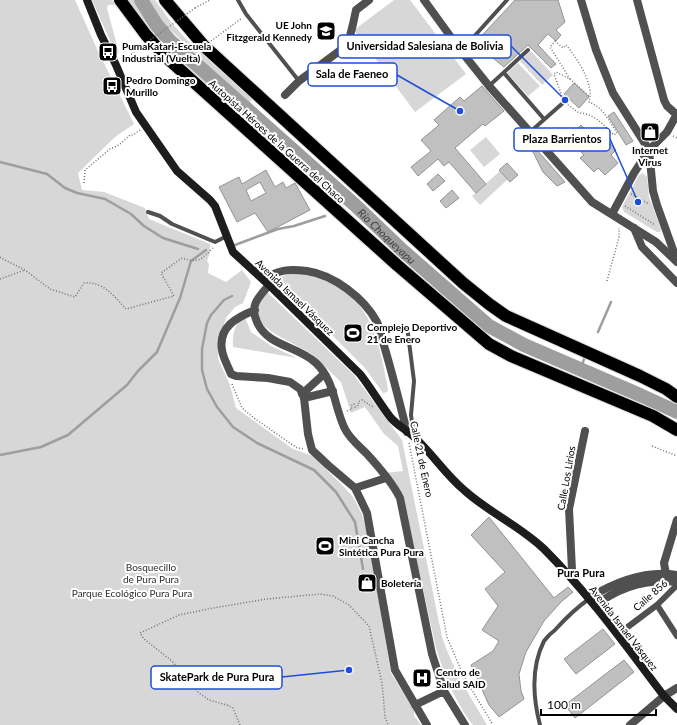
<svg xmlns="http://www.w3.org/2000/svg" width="677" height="725" font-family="Lato,sans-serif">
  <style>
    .green { fill: #d7d7d7 }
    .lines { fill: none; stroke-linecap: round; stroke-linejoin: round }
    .stream { stroke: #9e9e9e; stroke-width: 2.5 }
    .river { stroke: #9e9e9e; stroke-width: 14 }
    .building { fill: #c0c0c0; stroke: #949494; fill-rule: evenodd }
    .motorway-casing { stroke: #dbdbdb; stroke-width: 14 }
    .path { stroke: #727272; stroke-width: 1.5; stroke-dasharray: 1 2; stroke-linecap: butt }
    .service { stroke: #505050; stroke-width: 4 }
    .pedestrian { stroke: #505050; stroke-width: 6 }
    .minor { stroke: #505050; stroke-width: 8 }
    .tertiary { stroke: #505050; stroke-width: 8 }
    .secondary { stroke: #1d1d1d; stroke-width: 8 }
    .motorway { stroke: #000; stroke-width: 12 }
    .path-bridge { stroke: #727272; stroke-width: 1.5; stroke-dasharray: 1 2; stroke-linecap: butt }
    .labels { text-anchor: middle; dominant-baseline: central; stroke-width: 4; stroke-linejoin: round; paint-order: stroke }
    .poi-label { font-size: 10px; font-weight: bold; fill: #000; stroke: #fff; text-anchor: start }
    .street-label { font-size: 10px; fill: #000; stroke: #fff }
    .park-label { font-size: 10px; fill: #2e2e2e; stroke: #fff }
    .water-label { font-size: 11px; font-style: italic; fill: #3f3f3f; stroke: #fff }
    .neighbourhood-label { font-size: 11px; font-weight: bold; fill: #000; stroke: #fff }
    .leader { fill: none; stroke: #1d4ed8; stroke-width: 1.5 }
    .callout-dot { fill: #1d4ed8; stroke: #fff; stroke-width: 1.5 }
    .callout { fill: #fff; stroke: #1d4ed8; stroke-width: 1.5 }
    .callout-label { font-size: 11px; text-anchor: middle; font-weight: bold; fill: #000 }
  </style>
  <rect width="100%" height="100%" fill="#fff"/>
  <path class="green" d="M0,0H75L97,49L134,124L115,137L78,173L82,190L104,192L145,208L149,219L210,244V253L207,261L209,264L208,273L226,282L242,270L251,282L243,303L235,307L226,318L218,344V359L230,385L236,408L293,449L313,456L343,486L353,497L362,514L367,532L391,673L414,710V716L421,725H0Z
    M92,0H112L116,5H108L107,8L119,53L116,54Z
    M127,0H134L155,30L244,108L237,114C199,79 155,44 127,0Z
    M147,0H155L171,22L188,41L252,99L249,104L165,25Z
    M394,0H410L466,74L415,112L354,30Z
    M531,51L553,75L542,85L520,61Z
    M518,63L540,86L528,96L507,73Z
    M486,137L500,154L484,167L470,150Z
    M500,171L508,179L480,205L472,196Z
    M643,173L647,177L649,197L661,229L660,232H657L624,212L622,207L639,175Z
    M300,273C366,283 378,332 388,389L387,392L383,393L365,368L324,327L279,285V277L286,275Z
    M267,292L353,374L402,440L442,637C453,670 470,696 487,725H473L472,724C455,701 444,675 436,648L402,494L385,473L403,471L398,446L384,434L365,407L351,413L341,382L312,354L275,334L259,322L258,305Z
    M244,315L251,332L271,346L297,358L233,347C232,333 235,325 244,315Z"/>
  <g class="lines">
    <path class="stream" d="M0,162L47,174L65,188L77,193L105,199L131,214L144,226L163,238L198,249
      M235,245L278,229L294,226L325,216
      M232,296L224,300L211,315L207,323L202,349V370L207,389L217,407L233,427L257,443L314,470L336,492L355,522L363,569
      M598,332L611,302
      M581,369L584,359
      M0,455L41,447L68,435L127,385L138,371L157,352L180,298L191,261L206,250"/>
    <path class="river" id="s1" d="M141,0L156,24L169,40L355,205L402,250L489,326L524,345L640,395L677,412"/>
  </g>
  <path class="building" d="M515,0H558L565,22L556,30L561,35L556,41L548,34L538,45L556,64L551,68L528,45L504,67L483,50L482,51L474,44Z
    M574,83L589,97L579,108L564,94Z
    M482,86L504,111L485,126L483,124L455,148L486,184L476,193L449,162L444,166L438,159L418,176L411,167L431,151L421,140L439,125L434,120L460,97L464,101Z
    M614,112L633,141L626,145L608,116Z
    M581,125L597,141L603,136L616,150L611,155L618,163L605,175L598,168L594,172L580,158L584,155L568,138Z
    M529,141L565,182L557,186L543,172L528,142Z
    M507,163L518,175L510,182L499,170Z
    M266,170L275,187L283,182L286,188L295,183L310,210L268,232L255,213L237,222L219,187L239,177L242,184ZM260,182L266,193L251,201L246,190Z
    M438,174L445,181L433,191L427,184Z
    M452,190L459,198L446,208L440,201Z
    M489,517L554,598L568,587L573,592L561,602L544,621L526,652L519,674L521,691L524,699L499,717L489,705L471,665L493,651L499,641L482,630L498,606L485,589L505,572L471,535Z
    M603,629L615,644L576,674L564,659Z
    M624,660L634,672L575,718L565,705Z"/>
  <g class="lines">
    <defs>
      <path id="motorway" d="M120,0L146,35L166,57L397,265L489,344L511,356L653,416L677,430
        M165,0L204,46L463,283L489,304L506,316L640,376L666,389L677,397"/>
    </defs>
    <use href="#motorway" class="motorway-casing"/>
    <path class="path" d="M195,8L210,0
      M211,41L242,18
      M555,41L563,48L566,45C577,58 595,85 589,102C603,107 609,121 617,133L614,135C603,125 594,113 579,113L564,102L554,74L556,72L570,79L550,47Z
      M570,79L589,96
      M673,136L677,138
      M84,183L85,170L110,149L119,145L130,135H133L140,130
      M631,194L649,204
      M625,206L655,225
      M0,257L3,259L25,270L50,289L75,297L84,283C103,281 114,296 126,309L174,296L161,273L182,258C199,264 201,259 213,248
      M0,279L25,270
      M607,281L619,237V228
      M232,384L242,408L254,418L297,448L305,449
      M347,411L352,409L351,406L354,404L355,407L359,405L358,402L362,400L373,407
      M409,443L447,637L463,675L493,725
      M652,446L677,456
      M387,587L409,583
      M240,725L233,708L227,705L209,700L199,693L172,661L144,639L140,633L179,615L213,608L267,599L320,594L333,596L349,605L369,626L382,683L385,717L388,725"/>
    <path class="service" d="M238,0L246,14L299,81
      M461,51L507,0
      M504,73L544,119
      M489,86L528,50
      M530,132L564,102
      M148,212L160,216L172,224L215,242L227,236
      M407,326L414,381L411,415L414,436
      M540,725C533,698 531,667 544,641C547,637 551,633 555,630C565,619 576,608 589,599"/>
    <path class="pedestrian" d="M657,605L677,636
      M617,635L657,605L677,585"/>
    <path class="minor" d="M581,0L596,50L613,93L649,150L653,191L657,205L677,261
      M637,0L664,100L667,106L677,115
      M285,95L299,81L342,49L349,40L353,24L356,10L369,0
      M612,214L634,173L649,150L667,132L677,114
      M634,228L642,247L677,283
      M264,280C277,269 291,269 307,271C334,275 364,298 377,322C381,330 382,340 385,349C393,376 400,404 407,432
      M269,285C259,297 249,305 257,322C267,346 298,346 316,363C335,381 334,407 345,429C350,439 359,446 367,454C378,466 393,484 400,498L432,654L444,691L465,725
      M255,310C237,317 218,327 222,350C223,358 228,366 231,374L236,376L268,378L290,382L300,389L304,398L308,434L312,450L328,465L355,488L367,513L395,670L427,725
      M302,394L324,374
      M304,398L333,391
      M355,488L386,478
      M568,574L572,570L569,509L585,431
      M666,574L664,563L677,520
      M415,705L444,691
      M630,725L664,696L677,688"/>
    <path class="tertiary" d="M424,0L461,51L489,86L592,202L656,242L677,262
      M589,598C615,582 646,570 677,575
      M595,606C619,587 647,579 677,582"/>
    <path class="secondary" d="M87,0L101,35L116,65L136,112L177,171L210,200L215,206L233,252L269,285L360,374C371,388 380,404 391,418C398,426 407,430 414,437C432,453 445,474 464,490C488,512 520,526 544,549C589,594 626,646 664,696L677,709"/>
    <use href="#motorway" class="motorway"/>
    <path class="path-bridge" d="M122,62C145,42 171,26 195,8"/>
  </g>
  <defs>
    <symbol id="school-square" viewBox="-11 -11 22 22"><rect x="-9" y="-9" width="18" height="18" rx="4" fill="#000" stroke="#fff"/><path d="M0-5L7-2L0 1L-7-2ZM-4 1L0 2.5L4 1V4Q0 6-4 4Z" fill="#fff"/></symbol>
    <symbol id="bus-square" viewBox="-11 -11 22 22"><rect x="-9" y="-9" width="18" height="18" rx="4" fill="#000" stroke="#fff"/><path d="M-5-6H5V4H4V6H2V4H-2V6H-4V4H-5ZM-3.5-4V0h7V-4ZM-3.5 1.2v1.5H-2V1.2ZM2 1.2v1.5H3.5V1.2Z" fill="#fff"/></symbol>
    <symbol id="shop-square" viewBox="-11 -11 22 22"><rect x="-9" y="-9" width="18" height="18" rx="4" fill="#000" stroke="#fff"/><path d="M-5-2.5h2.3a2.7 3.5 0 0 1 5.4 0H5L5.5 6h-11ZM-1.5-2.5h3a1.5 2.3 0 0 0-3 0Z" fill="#fff"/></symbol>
    <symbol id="stadium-square" viewBox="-11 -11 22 22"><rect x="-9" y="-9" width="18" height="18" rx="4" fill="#000" stroke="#fff"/><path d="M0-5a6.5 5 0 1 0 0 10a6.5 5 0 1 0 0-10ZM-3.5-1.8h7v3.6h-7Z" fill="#fff"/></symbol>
    <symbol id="hospital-square" viewBox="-11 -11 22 22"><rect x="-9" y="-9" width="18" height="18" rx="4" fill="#000" stroke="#fff"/><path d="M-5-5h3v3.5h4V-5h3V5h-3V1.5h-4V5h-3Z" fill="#fff"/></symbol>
  </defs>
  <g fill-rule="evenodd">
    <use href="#school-square" x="315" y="20" width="22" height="22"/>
    <use href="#bus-square" x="97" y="41" width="22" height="22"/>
    <use href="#bus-square" x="101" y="75" width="22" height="22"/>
    <use href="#shop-square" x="639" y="121" width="22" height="22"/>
    <use href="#stadium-square" x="342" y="322" width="22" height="22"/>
    <use href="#stadium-square" x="314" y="535" width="22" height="22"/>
    <use href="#shop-square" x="356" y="572" width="22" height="22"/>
    <use href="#hospital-square" x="411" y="667" width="22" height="22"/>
  </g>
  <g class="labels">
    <g class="poi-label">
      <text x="312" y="25" text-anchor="end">UE John<tspan x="312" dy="12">Fitzgerald Kennedy</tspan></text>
      <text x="122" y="46">PumaKatari-Escuela<tspan x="122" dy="12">Industrial (Vuelta)</tspan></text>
      <text x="126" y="80">Pedro Domingo<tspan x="126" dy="12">Murillo</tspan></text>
      <text x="650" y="150" text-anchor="middle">Internet<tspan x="650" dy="12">Virus</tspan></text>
      <text x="367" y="327">Complejo Deportivo<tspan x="367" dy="12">21 de Enero</tspan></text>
      <text x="339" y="540">Mini Cancha<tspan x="339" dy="12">Sintética Pura Pura</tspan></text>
      <text x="381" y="583">Boletería</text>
      <text x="436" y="672">Centro de<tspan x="436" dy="12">Salud SAID</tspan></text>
    </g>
    <g class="street-label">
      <text transform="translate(277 141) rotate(42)">Autopista Héroes de la Guerra del Chaco</text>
      <text transform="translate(295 297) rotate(44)">Avenida Ismael Vásquez</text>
      <text transform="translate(422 459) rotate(78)">Calle 21 de Enero</text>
      <text transform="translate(566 478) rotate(-80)">Calle Los Lirios</text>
      <text transform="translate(650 595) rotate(-41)">Calle 856</text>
      <text transform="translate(624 628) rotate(52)">Avenida Ismael Vásquez</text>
    </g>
    <g class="park-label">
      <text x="151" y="567">Bosquecillo<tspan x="151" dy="12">de Pura Pura</tspan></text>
      <text x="132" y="593">Parque Ecológico Pura Pura</text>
    </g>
    <g class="water-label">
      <text stroke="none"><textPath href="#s1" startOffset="342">Río Choqueyapu</textPath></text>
    </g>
    <g class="neighbourhood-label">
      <text x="581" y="572">Pura Pura</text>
    </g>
  </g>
  <path class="leader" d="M565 100L511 46M460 111L397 75M638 202L610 139M349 670L282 677"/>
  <g class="callout-dot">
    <circle cx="565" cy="100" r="4"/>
    <circle cx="460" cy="111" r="4"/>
    <circle cx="638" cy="202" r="4"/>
    <circle cx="349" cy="670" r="4"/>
  </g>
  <g class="callout">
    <rect x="338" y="35" width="173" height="23" rx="4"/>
    <rect x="308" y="63" width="89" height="23" rx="4"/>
    <rect x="514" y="128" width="96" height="23" rx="4"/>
    <rect x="151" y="666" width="131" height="23" rx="4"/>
  </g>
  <g class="callout-label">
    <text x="425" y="50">Universidad Salesiana de Bolivia</text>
    <text x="352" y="78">Sala de Faeneo</text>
    <text x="562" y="143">Plaza Barrientos</text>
    <text x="217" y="681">SkatePark de Pura Pura</text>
  </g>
  <path d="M541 709v6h115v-6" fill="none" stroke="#000000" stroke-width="2"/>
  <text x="547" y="709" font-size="12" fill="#000000" stroke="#ffffff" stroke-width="3" paint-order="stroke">100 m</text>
</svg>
